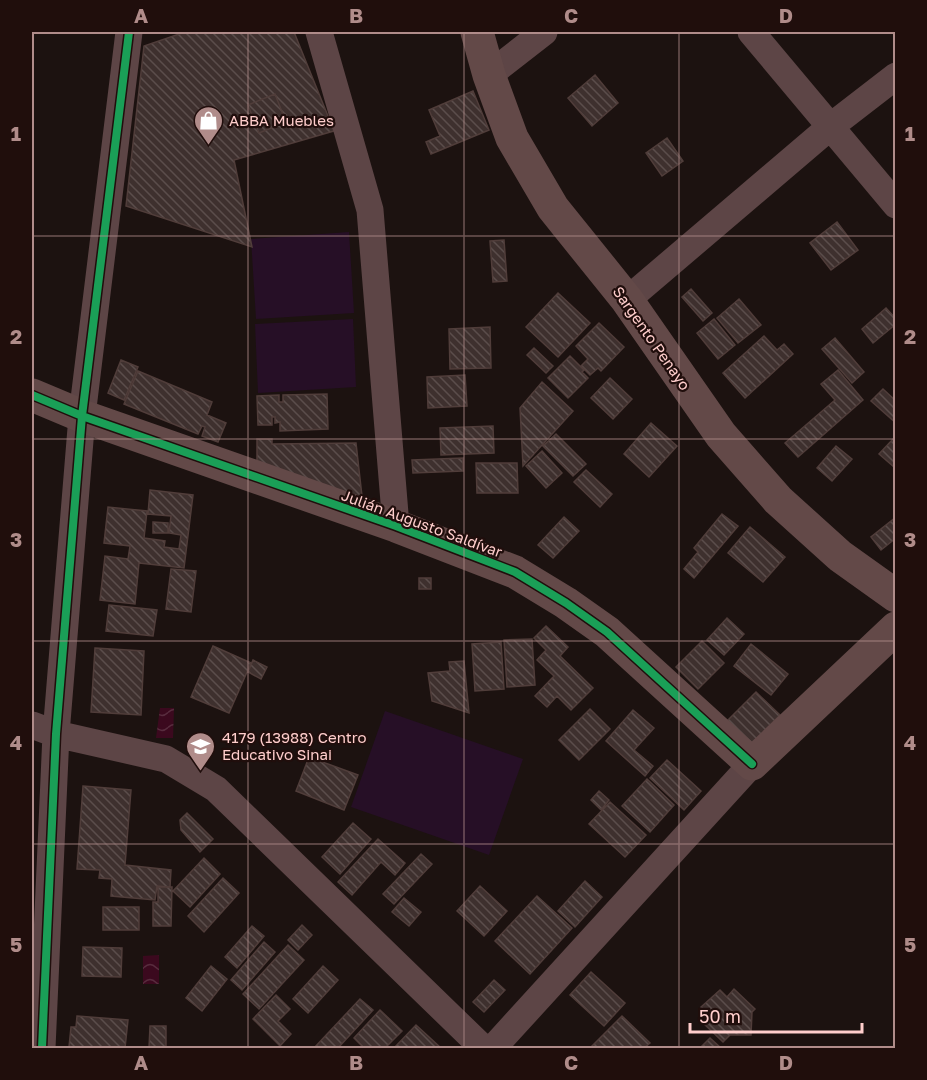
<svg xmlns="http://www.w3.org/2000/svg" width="927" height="1080" font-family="'Golos Text',sans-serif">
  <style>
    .pitch { fill: #260f26 }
    .water { fill: url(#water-waves) }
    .building { fill: url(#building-back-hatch); stroke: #503d3a; stroke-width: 1.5 }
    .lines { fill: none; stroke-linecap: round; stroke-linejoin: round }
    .street { stroke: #5d4546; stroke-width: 27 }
    .secondary { stroke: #634948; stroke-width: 33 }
    .cycleway-casing { stroke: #200e0c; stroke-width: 11 }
    .cycleway { stroke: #1a9f57; stroke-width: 8 }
    .grid { fill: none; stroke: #b08c8a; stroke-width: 1.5; stroke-opacity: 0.55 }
    .labels { text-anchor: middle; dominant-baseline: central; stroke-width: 4.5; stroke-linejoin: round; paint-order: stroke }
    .poi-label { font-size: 15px; fill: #ffcecc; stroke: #200e0c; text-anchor: start }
    .street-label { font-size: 15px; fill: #ffcecc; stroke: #200e0c }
    .neatline { fill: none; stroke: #b08c8a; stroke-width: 2 }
    .grid-label { font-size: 20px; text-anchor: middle; font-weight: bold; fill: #b08c8a }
  </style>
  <defs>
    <pattern id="water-waves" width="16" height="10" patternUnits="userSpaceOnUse" patternTransform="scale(1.5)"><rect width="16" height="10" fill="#3b091e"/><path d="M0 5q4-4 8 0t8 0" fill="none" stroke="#582c3e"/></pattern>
    <pattern id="building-back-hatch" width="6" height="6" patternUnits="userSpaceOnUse" patternTransform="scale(1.5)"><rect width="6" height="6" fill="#3e302e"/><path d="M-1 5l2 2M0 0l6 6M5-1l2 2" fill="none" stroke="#5b4d4b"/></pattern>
  </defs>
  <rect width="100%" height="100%" fill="#1c1210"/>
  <path class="pitch" d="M349,232L354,313L256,319L251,239Z
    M353,319L356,387L258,393L255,324Z
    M385,711L523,759L489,855L351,807Z"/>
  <path class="water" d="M160,708H174L173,738H156Z
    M159,955V984H143V956Z"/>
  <path class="building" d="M185,32H294L334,131L234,160L252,247L126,206L144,46Z
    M595,75L618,103L592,126L568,98Z
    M473,91L489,130L431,154L426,142L440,136L429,110Z
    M275,94L286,122L259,133L248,105Z
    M667,138L683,161L662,176L646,153Z
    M837,222L858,250L831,270L810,243Z
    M504,240L507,281L493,282L490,241Z
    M691,289L712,313L703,321L682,297Z
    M558,293L590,323L558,357L526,327Z
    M739,299L761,325L738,343L717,318Z
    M886,308L896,319V324L873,343L862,329Z
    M714,319L735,345L718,359L697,333Z
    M599,323L624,347L601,371L598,368L590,375L581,366L588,359L576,346Z
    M490,327L491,368L450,369L449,329Z
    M764,336L777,350L784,344L793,354L745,398L723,373Z
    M835,338L864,372L852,383L822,349Z
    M534,348L553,366L546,373L527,355Z
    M570,356L584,370L582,372L588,378L568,398L548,378Z
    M121,360L138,367L124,400L108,393Z
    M838,370L863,400L798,457L785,443L835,400L821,384Z
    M138,371L212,402L207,415L226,423L218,442L202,436L205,427L202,426L198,434L124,404Z
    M465,375L467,406L428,408L427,377Z
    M610,378L632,399L613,419L591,398Z
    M542,382L573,411L523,466L520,408Z
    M883,389L896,401V423L871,401Z
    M327,394L328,429L280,431V422L275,423V417H272V425H258L257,396L279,395V402H283V395Z
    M651,423L677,446L649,477L624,454Z
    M493,426L494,453L441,455L440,428Z
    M556,434L586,464L573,476L543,446Z
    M896,436V465L894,467L879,454Z
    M257,439H272V444L356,443L363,505L257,461Z
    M836,446L852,459L832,481L817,468Z
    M542,451L562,473L546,488L526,466Z
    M463,458V471L413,473L412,460Z
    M476,463H517L518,493H477Z
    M586,470L612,494L600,507L574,482Z
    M150,490L193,495L184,568L139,563L135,604L100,600L105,556L128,559L130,546L104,543L108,507L147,511L144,538L165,541L164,547L179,549L181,535L169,533L171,516L148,514Z
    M722,514L738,526L694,578L684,569L698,552L694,548Z
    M564,517L579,531L553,558L538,545Z
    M896,517V538L881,550L871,537Z
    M153,522L168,523V533H153Z
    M750,527L785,557L763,582L728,553Z
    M171,569L196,571L191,612L166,609Z
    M419,578H431V589H419Z
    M109,605L157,610L153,636L106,631Z
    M727,618L744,634L724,655L707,640Z
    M546,626L568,647L560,656L593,688L571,710L557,696L547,707L535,696L554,676L537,660L546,650L534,638Z
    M532,639L535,685L507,687L504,640Z
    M702,641L724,663L698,689L676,667Z
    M501,642L504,689L475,691L472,644Z
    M751,644L788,674L771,695L734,666Z
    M213,646L251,663L229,713L191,697Z
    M95,648L144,651L141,715L91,712Z
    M253,660L267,667L261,679L248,672Z
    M464,661L469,713L432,701L428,673L450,671L449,662Z
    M756,692L780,715L746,750L722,726Z
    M590,709L610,729L579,760L559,740Z
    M633,710L654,728L634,750L653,766L645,776L606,741Z
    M309,757L358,775L344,810L296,791Z
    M667,760L701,791L684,810L650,778Z
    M647,779L674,805L650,832L622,806Z
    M83,786L131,790L125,865L171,870L170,887L157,886L155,900L111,896L112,879L99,878L100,870L77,869Z
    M599,791L609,800L601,810L591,800Z
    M610,802L646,835L625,857L589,824Z
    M187,813L213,839L200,852L181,830L180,820Z
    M353,823L371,839L340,874L322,857Z
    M378,839L405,863L395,875L381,862L352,895L338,882Z
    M421,854L432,864L394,904L383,894Z
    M204,858L220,874L190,907L173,891Z
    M223,878L239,893L204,932L188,916Z
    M585,881L602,897L575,927L558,911Z
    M480,886L507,911L484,936L457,911Z
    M158,887H172L171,926H153V902H158Z
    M537,896L572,928L530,974L495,941Z
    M404,898L421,912L409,926L392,912Z
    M103,907H139V930H103Z
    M302,925L312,935L298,950L288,940Z
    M252,926L264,936L237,968L225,957Z
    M264,942L275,952L242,990L231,980Z
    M288,945L304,960L259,1009L243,994Z
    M83,947L122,948L121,977L82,976Z
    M211,966L227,979L202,1011L186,998Z
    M323,966L338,980L308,1013L293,999Z
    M591,972L625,1003L604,1026L570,995Z
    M494,980L505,990L484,1012L473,1002Z
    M734,989L755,1009L752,1012L751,1035H730L723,1042L703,1023L709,1016L701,1007L720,990L727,997Z
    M276,995L290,1009L278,1021L291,1034L280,1046L253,1019Z
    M360,999L373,1010L338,1048H314Z
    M380,1010L402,1031L385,1048H364L354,1038Z
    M77,1016L128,1020L125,1048H74L69,1047L71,1027H76Z
    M622,1016L650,1043L644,1048H590Z
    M416,1025L441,1048H394Z
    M150,1026H166V1048H149Z
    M710,1038L721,1048H700Z"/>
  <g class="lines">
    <path class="street" d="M319,32L370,210L396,526
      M751,32L896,205
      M489,75L544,32
      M627,300L830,127L896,76
      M32,725L56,734L166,759L216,789L483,1048
      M42,1048L56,734L82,416L129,32
      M493,1048L752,764"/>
    <path class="secondary" d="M477,32L489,75L512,138L553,208L627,300L721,435L778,500L840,556L896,596
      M32,395L82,416L396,526L515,572L566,603L607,632L752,764L896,628"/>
    <defs>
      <path id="cycleway" d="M32,395L82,416L396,526L515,572L566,603L607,632L752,764
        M42,1048L56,734L82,416L129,32"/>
    </defs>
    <use href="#cycleway" class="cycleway-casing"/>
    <use href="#cycleway" class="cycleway"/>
  </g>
  <path class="grid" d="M248,32V1048M464,32V1048M679,32V1048M32,236H896M32,439H896M32,641H896M32,844H896"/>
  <defs>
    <symbol id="shop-pin" viewBox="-11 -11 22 30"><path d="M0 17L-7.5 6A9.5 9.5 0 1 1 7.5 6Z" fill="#b08c8a" stroke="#200e0c"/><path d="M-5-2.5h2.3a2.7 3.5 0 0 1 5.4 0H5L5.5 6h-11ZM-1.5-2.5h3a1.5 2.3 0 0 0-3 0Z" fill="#fff"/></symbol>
    <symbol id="school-pin" viewBox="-11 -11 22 30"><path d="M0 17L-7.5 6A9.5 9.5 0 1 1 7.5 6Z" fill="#b08c8a" stroke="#200e0c"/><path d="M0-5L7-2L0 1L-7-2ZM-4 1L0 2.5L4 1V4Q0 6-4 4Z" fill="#fff"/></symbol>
  </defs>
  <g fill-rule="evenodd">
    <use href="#shop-pin" x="192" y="104" width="33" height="45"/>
    <use href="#school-pin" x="184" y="730" width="33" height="45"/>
  </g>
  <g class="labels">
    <g class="poi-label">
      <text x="229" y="120">ABBA Muebles</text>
      <text x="222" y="737">4179 (13988) Centro<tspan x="222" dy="17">Educativo Sinai</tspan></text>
    </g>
    <g class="street-label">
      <text transform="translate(652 338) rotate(55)">Sargento Penayo</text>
      <text transform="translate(422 523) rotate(20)">Julián Augusto Saldívar</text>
    </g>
  </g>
  <rect width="927" height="1080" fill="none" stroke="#200e0c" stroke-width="66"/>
  <path d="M690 1023v9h172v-9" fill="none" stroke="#ffcecc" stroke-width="3"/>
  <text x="699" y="1023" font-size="18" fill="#ffcecc" stroke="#200e0c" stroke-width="4.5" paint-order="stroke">50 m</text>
  <rect x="33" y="33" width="861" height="1014" class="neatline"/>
  <g class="grid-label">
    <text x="141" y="23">A</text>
    <text x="356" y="23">B</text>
    <text x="571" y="23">C</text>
    <text x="786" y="23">D</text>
    <text x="16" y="141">1</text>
    <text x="910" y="141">1</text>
    <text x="16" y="344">2</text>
    <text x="910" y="344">2</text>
    <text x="16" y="547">3</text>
    <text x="910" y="547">3</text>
    <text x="16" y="750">4</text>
    <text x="910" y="750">4</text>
    <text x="16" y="952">5</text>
    <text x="910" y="952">5</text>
    <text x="141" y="1070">A</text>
    <text x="356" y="1070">B</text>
    <text x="571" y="1070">C</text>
    <text x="786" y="1070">D</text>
  </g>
</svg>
